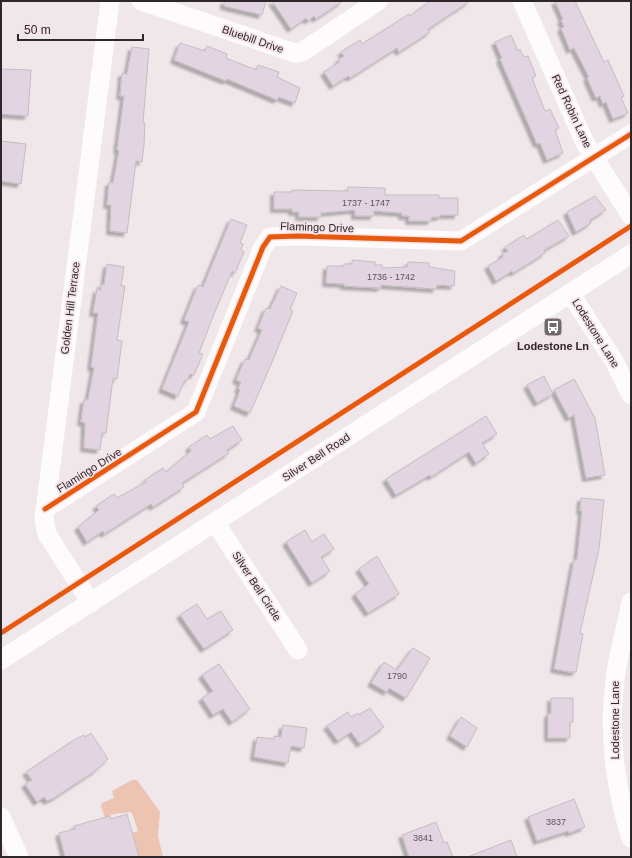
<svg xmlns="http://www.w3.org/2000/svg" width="632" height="858" font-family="Helvetica,sans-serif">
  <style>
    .green { fill: #edc3b2 }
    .building { fill: #e3d4e2; stroke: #c3bdc1; filter: url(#shadow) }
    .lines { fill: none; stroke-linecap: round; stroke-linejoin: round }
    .minor { stroke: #fdfbfc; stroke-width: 19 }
    .cycleway-casing { stroke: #f4e3ea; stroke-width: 8 }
    .cycleway { stroke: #e8590c; stroke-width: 5 }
    .labels { text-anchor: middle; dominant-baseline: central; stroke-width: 3.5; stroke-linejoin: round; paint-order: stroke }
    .number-label { font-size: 9px; fill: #5c5358 }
    .street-label { font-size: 11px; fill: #2d2729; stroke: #f4e3ea }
    .poi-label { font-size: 11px; font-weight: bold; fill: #2d2729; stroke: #f4e3ea }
  </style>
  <defs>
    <filter id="shadow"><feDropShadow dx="-3.5" dy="3.5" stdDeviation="1" flood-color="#0004"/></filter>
  </defs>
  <rect width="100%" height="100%" fill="#f0e7eb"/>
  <path class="green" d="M132,780H137L160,812L158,836L163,857H137L132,833L138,831L132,813L130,812L114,814L105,818L101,806L102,803L114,798L112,791Z"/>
  <path class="building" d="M224,1H266L262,15L224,6Z
    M272,1H343L316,19L314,16L308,21L306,18L291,29Z
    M430,1H470L428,29L430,32L399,52L397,48L350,78L348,76L333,86L324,72L339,62L338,60L344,56L341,52L360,40L362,44L409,14L410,16Z
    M555,1H575L604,62L608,60L624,96L621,97L628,113L613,119L606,102L603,104L600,96L596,98L587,78L589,77L574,48L570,50L561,28L564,27L561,20L563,19Z
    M511,35L518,51L520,49L524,57L528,56L536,76L532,78L545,111L550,109L559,128L555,130L563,153L547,160L540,143L537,144L500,59L502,58L495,42Z
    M180,43L205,51L207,46L227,54L226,58L256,70L258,65L279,72L277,77L300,88L295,103L279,97L277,100L227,79L226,81L174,60Z
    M132,47L149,49L143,123H145L144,145L142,162L136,161L127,233L110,231L111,205H107L109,182L113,183L119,151L117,150L124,96H120L122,73L127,74Z
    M1,69L31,70L28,116L1,114Z
    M1,141L26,144L21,184L1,181Z
    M348,187L385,188V195H439V198H458V215H440V217H432L431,221H409V216H402V213L374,211V216H355V210L321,213V217H299V212H292V209H274V192H292V190L348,191Z
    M595,196L606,210L590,220L591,223L576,232L567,212Z
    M231,219L247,225L240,243L243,244L241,250L244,252L235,273L232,271L214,314L199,353L203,354L194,375L190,374L187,381L185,380L178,396L162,389L189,322L184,320L198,285L203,287Z
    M558,220L569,236L544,250L545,253L513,273L512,271L496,281L488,266L503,257L502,254L508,251L505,247L524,235L527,239Z
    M352,260L375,262V265H382V268L407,267L408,262L429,263V267L455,271L454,286L437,285L436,289L381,285V288L344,286V284L326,283L327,266H344V264H352Z
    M107,264L124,267L121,286H125L117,340L122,341L117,379L113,378L106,433H102L100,450L84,448L85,423L81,422L84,400H88L94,368L91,367L98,313H93L97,289L101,290V284L104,285Z
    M281,286L297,293L290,310L293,311L272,362L250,413L234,406L240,390L238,389L241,382L236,380L245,359L249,360L262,330L258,328L266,308L270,309Z
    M544,376L553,394L537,403L527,385Z
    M574,379L595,418L605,475L586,478L574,415L569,418L554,390Z
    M486,416L497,434L482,443L489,454L476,463L469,452L431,477L430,475L396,495L386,479Z
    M233,426L242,440L227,450L229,453L182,483L184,487L153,507L151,504L104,534L103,531L87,542L78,527L99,510L96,506L114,494L117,498L146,482L145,480L163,468L166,472L191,451L189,447L207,435L210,439Z
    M581,498L604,500L599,549L580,633L583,634L576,672H570L554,669L574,560H577L582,511H580Z
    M305,530L312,542L324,534L334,549L321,557L330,571L312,583L286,542Z
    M377,556L399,594L368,613L355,594L369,584L359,569Z
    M197,604L207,619L221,611L233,630L204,649L180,615Z
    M413,648L430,658L406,698L389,688L387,692L371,683L384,662L397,670Z
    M219,664L250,709L232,722L223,709L213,715L202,698L213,691L202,675Z
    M551,698H573V722H570V738H548V714L551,713Z
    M370,708L384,727L360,744L351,732L338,741L327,726L348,712L351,717L358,713L359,715Z
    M461,717L477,728L467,747L450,736Z
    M283,725L307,728L304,748L291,746L288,763L254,757L257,737L274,739V736L281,737Z
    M91,733L108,759L95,771L54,798L47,801L44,797L37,802L25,784L32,780L26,772L74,740L84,735L85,737Z
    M574,799L585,827L569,833L568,831L537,841L528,817Z
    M127,814L139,857H65L59,833L75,829L74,826L110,816L111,819Z
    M436,822L444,843L447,842L453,857H409L402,835Z
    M511,840L517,857H471L470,856Z"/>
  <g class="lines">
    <path class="minor" d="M141,1L295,53L302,52L378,1
      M522,1L585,143L631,216
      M570,293L614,361L631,395
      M45,509L196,412L263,247L270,237L297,236L461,241L631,134
      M215,522L298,650
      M631,602C626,628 618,654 615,680C608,732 615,788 631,838
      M91,603L47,534L44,519L110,1
      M1,660L631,254
      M1,817L19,857"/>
    <defs>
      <path id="cycleway" d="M45,509L196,412L263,247L270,237L297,236L461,241L631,134
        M1,633L631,226"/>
    </defs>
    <use href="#cycleway" class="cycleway-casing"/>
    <use href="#cycleway" class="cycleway"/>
  </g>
  <defs>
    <symbol id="bus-square" viewBox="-11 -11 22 22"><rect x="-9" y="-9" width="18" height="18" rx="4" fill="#716a6d" stroke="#f4e3ea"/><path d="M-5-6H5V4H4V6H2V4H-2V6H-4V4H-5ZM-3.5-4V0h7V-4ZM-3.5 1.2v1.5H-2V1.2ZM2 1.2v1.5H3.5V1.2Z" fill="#fff"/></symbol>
  </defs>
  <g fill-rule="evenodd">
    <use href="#bus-square" x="542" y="316" width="22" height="22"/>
  </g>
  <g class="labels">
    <g class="number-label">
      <text x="366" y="203">1737 - 1747</text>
      <text x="391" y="277">1736 - 1742</text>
      <text x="397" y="676">1790</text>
      <text x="556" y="822">3837</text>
      <text x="423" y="838">3841</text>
    </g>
    <g class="street-label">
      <text transform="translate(253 39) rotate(19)">Bluebill Drive</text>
      <text transform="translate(572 111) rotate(65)">Red Robin Lane</text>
      <text transform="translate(317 227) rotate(2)">Flamingo Drive</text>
      <text transform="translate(70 308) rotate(-83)">Golden Hill Terrace</text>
      <text transform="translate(596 333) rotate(58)">Lodestone Lane</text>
      <text transform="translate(316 457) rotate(-33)">Silver Bell Road</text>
      <text transform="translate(89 470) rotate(-32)">Flamingo Drive</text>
      <text transform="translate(257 586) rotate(57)">Silver Bell Circle</text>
      <text transform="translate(615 720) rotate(-90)">Lodestone Lane</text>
    </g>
    <g class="poi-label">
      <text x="553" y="346">Lodestone Ln</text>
    </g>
  </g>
  <rect width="632" height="858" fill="none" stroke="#2d2729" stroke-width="4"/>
  <path d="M18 34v6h125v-6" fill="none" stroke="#2d2729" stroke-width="2"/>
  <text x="24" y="34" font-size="12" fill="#2d2729" stroke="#f4e3ea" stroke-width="3" paint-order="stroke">50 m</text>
</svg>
